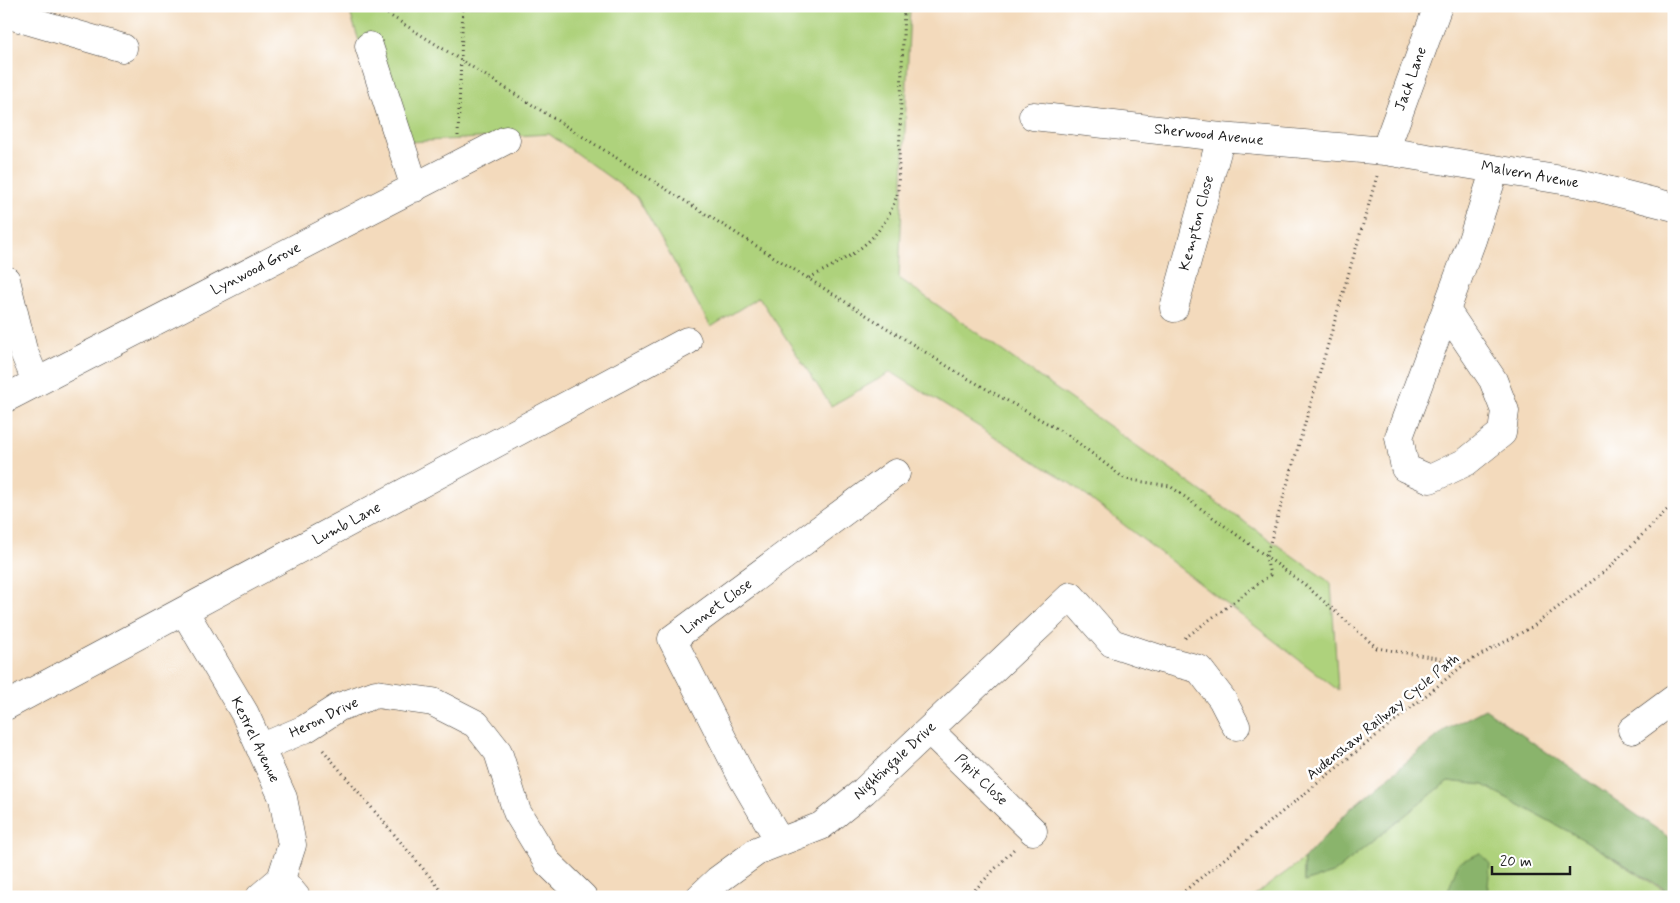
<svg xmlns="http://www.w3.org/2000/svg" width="1680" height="903" font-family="Mynerve,sans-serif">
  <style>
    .green { fill: #aed27c; stroke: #65774c }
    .forest { fill: #8ab46c; stroke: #536844 }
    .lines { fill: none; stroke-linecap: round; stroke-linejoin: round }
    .minor-casing { stroke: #3c3834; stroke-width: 29 }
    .path { stroke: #3c3834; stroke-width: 3; stroke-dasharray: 1 4; stroke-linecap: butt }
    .minor { stroke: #fff; stroke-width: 28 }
    .labels { text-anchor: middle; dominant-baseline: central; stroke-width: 5; stroke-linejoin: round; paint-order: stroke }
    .street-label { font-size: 15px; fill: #1c1c1c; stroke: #fff }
  </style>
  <rect width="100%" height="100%" fill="#fff"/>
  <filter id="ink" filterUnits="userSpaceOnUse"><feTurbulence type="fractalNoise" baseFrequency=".02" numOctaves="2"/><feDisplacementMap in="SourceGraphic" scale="10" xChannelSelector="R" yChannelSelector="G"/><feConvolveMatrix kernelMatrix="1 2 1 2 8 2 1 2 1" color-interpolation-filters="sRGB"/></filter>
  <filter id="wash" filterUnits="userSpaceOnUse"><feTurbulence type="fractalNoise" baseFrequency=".0096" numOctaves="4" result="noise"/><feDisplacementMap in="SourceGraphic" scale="20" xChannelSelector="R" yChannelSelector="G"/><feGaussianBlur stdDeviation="1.12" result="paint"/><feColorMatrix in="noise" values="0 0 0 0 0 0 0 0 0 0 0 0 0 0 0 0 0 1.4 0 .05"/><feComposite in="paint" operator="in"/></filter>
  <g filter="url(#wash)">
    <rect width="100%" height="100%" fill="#f3dabc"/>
    <path class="green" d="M348,6H910L899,278L1331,583L1338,690L1071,484L891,372L831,406L759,297L711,327L637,197L549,134L391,143Z
      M1448,781L1483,785L1586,841L1674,897H1252L1304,859V882L1333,873Z"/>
    <path class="forest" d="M1485,709L1674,841V895L1586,841L1483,785L1448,781L1333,873L1304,882V859L1351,808L1445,730Z
      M1480,853L1490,864L1487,897H1446L1458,863Z"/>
  </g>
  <g filter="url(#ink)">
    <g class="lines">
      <defs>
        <path id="minor" d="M6,14L123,48
          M369,46L415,188
          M1033,116L1221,137L1385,151L1580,183L1674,207
          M1385,151L1438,6
          M6,280L23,350L36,381
          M1174,308L1221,137
          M1446,310L1493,380L1505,411L1502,433L1466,462L1430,479L1405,468L1399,437L1472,240L1495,169
          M6,398L506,140
          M184,611L245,714L283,798L292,845L281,879L296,897
          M6,706L687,341
          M929,730L1033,831
          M1632,730L1674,699
          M260,748L305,729L339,707L376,694L433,702L476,724L498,752L517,812L548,863L583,897
          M780,842L743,779L672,639L896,473
          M260,897L281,879
          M700,897L718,880L759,850L821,826L864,791L1071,596L1112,643L1157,658L1199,669L1222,699L1236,726"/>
      </defs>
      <use href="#minor" class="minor-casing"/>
      <path class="path" d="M375,6L960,374L1068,435L1125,479L1170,486L1304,584L1377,648L1466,663
        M458,136L463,6
        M809,278C852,256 883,241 898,192L904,6
        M1185,638L1270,575L1266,557L1377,176
        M323,750L447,897
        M968,897L1014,849
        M1177,897L1466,663L1532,627L1608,569L1674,503"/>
      <use href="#minor" class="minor"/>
    </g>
  </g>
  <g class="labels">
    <g class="street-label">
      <text transform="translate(1411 79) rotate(-70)">Jack Lane</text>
      <text transform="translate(1209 135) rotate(6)">Sherwood Avenue</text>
      <text transform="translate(1530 175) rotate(10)">Malvern Avenue</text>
      <text transform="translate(1197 223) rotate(-75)">Kempton Close</text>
      <text transform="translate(256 269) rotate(-27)">Lynwood Grove</text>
      <text transform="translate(347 524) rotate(-28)">Lumb Lane</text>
      <text transform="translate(717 607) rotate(-36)">Linnet Close</text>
      <text transform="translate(1383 717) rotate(-39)">Audenshaw Railway Cycle Path</text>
      <text transform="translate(324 718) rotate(-26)">Heron Drive</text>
      <text transform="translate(255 740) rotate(64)">Kestrel Avenue</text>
      <text transform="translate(895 761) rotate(-43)">Nightingale Drive</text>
      <text transform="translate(981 780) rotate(44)">Pipit Close</text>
    </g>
  </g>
  <rect width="1680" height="903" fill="none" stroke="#fff" stroke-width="25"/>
  <path d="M1492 866v8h78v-8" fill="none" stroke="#1c1c1c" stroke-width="2.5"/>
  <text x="1500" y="866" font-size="15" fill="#1c1c1c" stroke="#ffffff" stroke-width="4" paint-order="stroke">20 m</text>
</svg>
